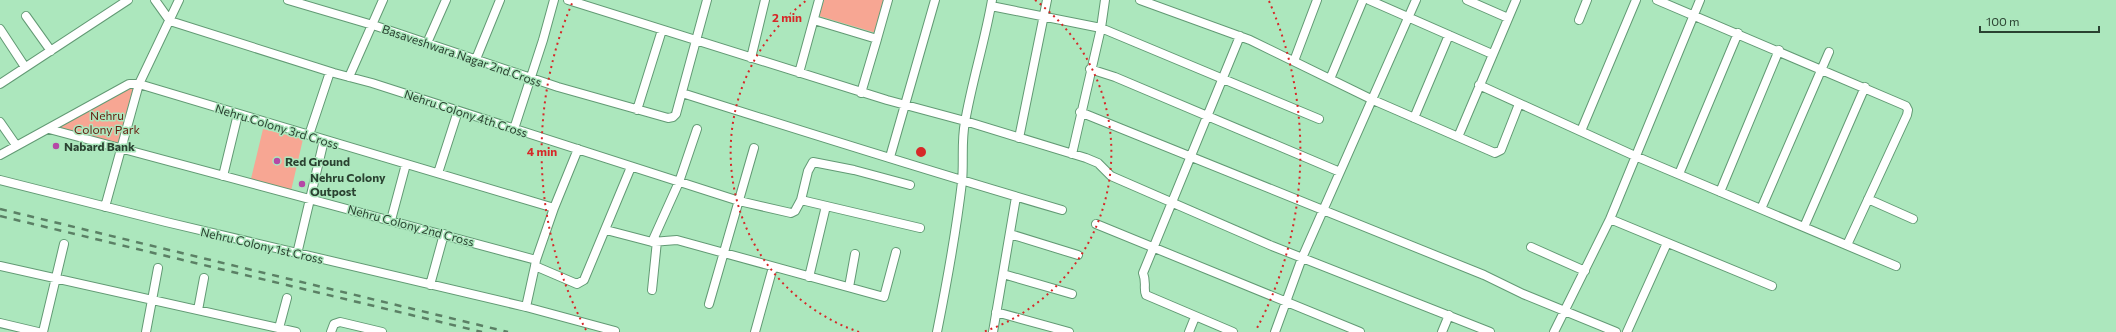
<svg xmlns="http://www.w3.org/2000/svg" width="2116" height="332" font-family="Commissioner,sans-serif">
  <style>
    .green { fill: #f7a693 }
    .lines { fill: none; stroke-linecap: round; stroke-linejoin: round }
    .minor-casing { stroke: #629a74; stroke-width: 10 }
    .minor { stroke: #fff; stroke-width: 8 }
    .rail { stroke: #5b8065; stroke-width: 2.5; stroke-dasharray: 7 7; stroke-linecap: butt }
    .ring { fill: none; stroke: #d62828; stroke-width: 2; stroke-dasharray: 2 4 }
    .poi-dot { fill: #b548a6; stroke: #ace7bd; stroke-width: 1.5 }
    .labels { text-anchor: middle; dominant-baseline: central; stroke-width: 3; stroke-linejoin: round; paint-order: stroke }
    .street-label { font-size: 12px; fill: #2a4231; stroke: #ace7bd }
    .park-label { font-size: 12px; fill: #672112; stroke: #ace7bd }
    .poi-label { font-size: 12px; font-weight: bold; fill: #2a4231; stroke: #ace7bd; text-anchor: start }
    .centre { fill: #d62828; stroke: #ace7bd; stroke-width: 2 }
    .ring-label { font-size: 12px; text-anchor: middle; font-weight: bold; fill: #d62828; stroke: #ace7bd; stroke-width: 3; stroke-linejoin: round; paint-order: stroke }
  </style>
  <rect width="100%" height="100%" fill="#ace7bd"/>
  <path class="green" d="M824,0H886L876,33L819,16Z
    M129,86L136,87L121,148L53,128Z
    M263,129L303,139L291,191L250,183Z"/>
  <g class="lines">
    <defs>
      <path id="minor" d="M155,0L170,21L334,73L372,83L739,201L791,213L795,211L801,200L920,228
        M288,0L376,26L558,87L668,118L673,117L676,114L707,0
        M568,0L887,100L965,121L1086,158L1098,163L1111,176L1272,246L1490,332
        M1140,0L1250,40L1373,100L1495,153L1501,150L1519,104
        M1369,0L1492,54
        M1467,0L1508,18
        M1657,0L1906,106L1908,110L1907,115L1847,245
        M991,6L1101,28L1319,119
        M26,16L51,51
        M814,20L877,39L888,0
        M1579,20L1587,0
        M0,29L25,67
        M427,43L446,0
        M751,58L765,0
        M476,59L500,0
        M1294,61L1317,0
        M1090,69L1115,77L1340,172
        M799,73L819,0
        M349,77L383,0
        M1330,79L1363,0
        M0,84L128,0
        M1479,85L1635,156L1896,266
        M682,93C808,133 935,173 1062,210
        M861,93L877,39
        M637,110L662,30
        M1080,112L1484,275L1523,294L1616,332
        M1414,118L1449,35
        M0,122L16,145
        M49,129L536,260L535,266L577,284L584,280L631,167
        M514,129L543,40L554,0
        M1581,131L1636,0
        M309,135L330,72
        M1458,137L1516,0
        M1019,138L1047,0
        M1072,154L1101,28L1105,0
        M0,155L129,84H139L179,0
        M890,157L935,0
        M438,173L458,111
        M1679,174L1738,33
        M223,176L238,114
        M0,180L166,222L526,307L615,331
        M1720,192L1779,50
        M1868,199L1913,219
        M801,200L808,171L813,162L854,170L910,185
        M105,207L139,84L554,208
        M1761,209L1829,52
        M1610,219L1772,286
        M391,220L406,164
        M1096,224L1360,332
        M1804,227L1865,87
        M606,230L652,242L677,240L884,297L896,252
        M1010,234L1078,255
        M652,242L679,182L697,129
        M1531,247L1585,271
        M297,254L324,140
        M536,260L554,208L578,149
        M0,266L296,332
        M1003,274L1072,294
        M809,277L826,206
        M430,285L444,234
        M849,287L855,254
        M652,290L657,241
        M709,304L754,148
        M526,307L535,266
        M198,310L204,278
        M996,312L1069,332
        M0,323L38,332
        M279,328L287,298
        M43,332L64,244
        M146,332L158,268
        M331,332L334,324L340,322L382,332
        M755,332L773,267
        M937,332C947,282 956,233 962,182C964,162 961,142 965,122C972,81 985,41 992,0
        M993,332L1016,197
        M1189,332L1195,317
        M1233,332L1146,295C1143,289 1147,283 1143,273L1240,36
        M1275,332L1302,258L1416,0
        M1442,332L1449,315
        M1554,332L1610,219L1700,0
        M1627,332L1667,243"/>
    </defs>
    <use href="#minor" class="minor-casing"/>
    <use href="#minor" class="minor"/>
    <path class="rail" d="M0,209L508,332
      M0,216L482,332"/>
  </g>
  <g class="ring">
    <path d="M859 332A190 190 0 0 1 807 0M1035 0A190 190 0 0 1 983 332"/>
    <path d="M586 330A379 379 0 0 1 573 1M1269 1A379 379 0 0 1 1256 330"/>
  </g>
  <g class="poi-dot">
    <circle cx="56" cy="146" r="4"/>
    <circle cx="277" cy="161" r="4"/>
    <circle cx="302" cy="184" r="4"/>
  </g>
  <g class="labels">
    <g class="street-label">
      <text transform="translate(462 55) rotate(19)">Basaveshwara Nagar 2nd Cross</text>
      <text transform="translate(466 113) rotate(18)">Nehru Colony 4th Cross</text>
      <text transform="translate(277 126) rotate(17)">Nehru Colony 3rd Cross</text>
      <text transform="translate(411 225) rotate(15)">Nehru Colony 2nd Cross</text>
      <text transform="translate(262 245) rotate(13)">Nehru Colony 1st Cross</text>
    </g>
    <g class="park-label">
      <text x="107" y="115">Nehru<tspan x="107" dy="14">Colony Park</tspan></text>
    </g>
    <g class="poi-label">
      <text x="64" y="146">Nabard Bank</text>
      <text x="285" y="161">Red Ground</text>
      <text x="310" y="177">Nehru Colony<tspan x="310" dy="14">Outpost</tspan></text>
    </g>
  </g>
  <circle cx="921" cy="152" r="6" class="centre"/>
  <g class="ring-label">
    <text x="787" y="22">2 min</text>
    <text x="542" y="156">4 min</text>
  </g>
  <path d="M1980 26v6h119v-6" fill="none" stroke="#2a4231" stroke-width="2"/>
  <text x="1986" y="26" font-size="12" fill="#2a4231" stroke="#ace7bd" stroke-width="3" paint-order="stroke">100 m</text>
</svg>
